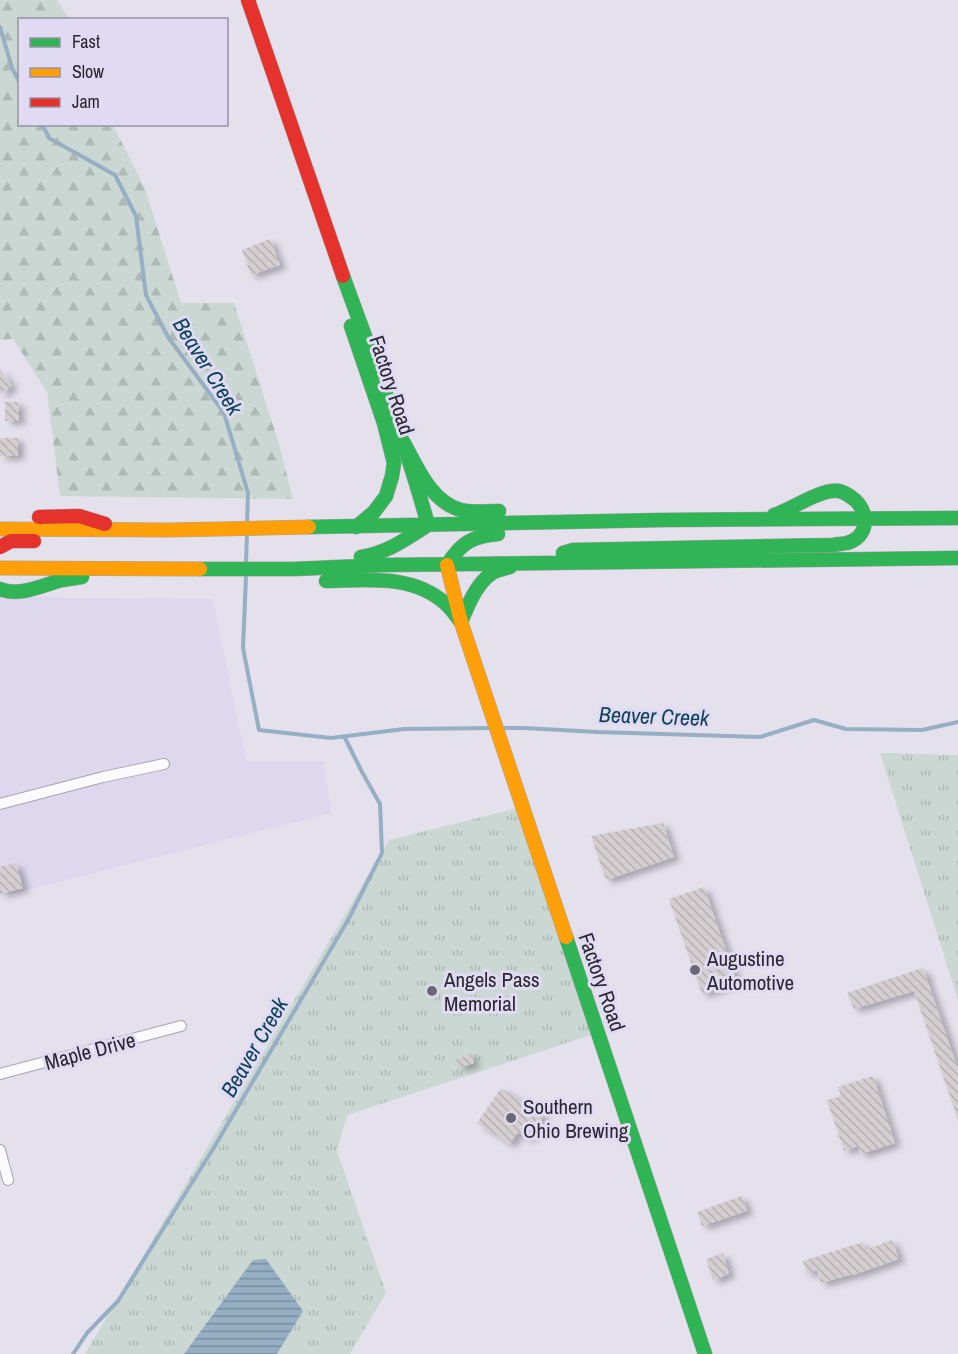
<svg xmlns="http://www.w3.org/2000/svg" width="958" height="1354" font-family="'Archivo Narrow',sans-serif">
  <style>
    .built { fill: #ddd8ee }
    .forest { fill: url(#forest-firs) }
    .park { fill: url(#park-tufts) }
    .water { fill: url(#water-rules) }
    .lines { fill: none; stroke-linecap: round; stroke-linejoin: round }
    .stream { stroke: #96afc4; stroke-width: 4 }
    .building { fill: url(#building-back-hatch); filter: url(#shadow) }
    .street-casing { stroke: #a5a3ad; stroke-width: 12 }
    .fast-casing { stroke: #a5a3ad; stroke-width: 15 }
    .slow-casing { stroke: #a5a3ad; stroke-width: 15 }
    .jam-casing { stroke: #a5a3ad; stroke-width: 15 }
    .street { stroke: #fbfafc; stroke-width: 10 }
    .fast { stroke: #30b455; stroke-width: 14 }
    .slow { stroke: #ff9f0a; stroke-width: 14 }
    .jam { stroke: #e5322d; stroke-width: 14 }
    .poi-dot { fill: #6a6872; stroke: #e0dbf3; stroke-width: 2 }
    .labels { text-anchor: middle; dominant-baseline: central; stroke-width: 6; stroke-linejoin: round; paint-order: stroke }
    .street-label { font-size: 21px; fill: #292730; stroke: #e0dbf3 }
    .poi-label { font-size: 21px; fill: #292730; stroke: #e0dbf3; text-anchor: start }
    .water-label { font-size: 22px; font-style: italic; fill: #0f425b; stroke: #e0dbf3 }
  </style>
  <defs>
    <pattern id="forest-firs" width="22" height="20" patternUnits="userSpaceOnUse" patternTransform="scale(1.5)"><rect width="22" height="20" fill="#cad7d3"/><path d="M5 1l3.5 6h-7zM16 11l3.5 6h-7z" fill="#aeb9b5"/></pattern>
    <pattern id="park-tufts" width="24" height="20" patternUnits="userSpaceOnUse" patternTransform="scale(1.5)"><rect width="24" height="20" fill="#cad7d3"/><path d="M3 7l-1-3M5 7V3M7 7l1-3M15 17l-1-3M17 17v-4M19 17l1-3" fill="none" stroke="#aeb9b5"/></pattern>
    <pattern id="water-rules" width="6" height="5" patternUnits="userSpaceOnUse" patternTransform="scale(1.5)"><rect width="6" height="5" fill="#96afc4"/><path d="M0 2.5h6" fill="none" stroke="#7a8ea0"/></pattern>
    <pattern id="building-back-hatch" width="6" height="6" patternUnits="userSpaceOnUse" patternTransform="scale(1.5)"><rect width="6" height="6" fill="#d4ced1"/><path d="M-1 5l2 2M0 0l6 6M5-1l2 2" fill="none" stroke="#b6b1b4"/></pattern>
    <filter id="shadow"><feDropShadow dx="6" dy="4" stdDeviation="3" flood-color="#0004"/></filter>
  </defs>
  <rect width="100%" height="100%" fill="#e4e1ed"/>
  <path class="built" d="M0,597L213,599L246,761H324L331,813L0,897Z"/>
  <path class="forest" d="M0,0H57L69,19L20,20V124L113,125L145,189L181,303H234L279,444L293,499L60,496L47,392L13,339L0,340Z"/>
  <path class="park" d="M880,753L958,755V1000Z
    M522,807L597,1033L347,1115L337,1151L386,1293L350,1354H85L389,840Z"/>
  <path class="water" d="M266,1259L303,1311L277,1354H184L253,1260Z"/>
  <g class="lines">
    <path class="stream" d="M0,27L12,68L20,83
      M42,124L49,138L115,175L136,216L146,295L168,337L224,413L248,493L247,523
      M246,562L247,534
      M246,576L243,648L259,730L331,738L404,729L491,728
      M502,728H524L598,732L760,737L814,720L846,729L922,730L958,722
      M73,1354L87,1333L118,1301L213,1149L348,920L382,853L380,804L362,772L344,736"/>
  </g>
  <path class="building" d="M270,239L280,265L251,275L242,250Z
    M0,369L12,386L0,394Z
    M5,402H18L19,421H5Z
    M0,438H18V456H0Z
    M663,823L674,857L606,880L591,836Z
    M16,863L23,888L0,894V867Z
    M704,887L737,982L702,994L669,899Z
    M923,968L958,1069V1120L914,991L854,1009L847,993Z
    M471,1054L474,1063L459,1068L456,1059Z
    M873,1076L895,1143L861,1154L858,1146L844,1151L827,1100L841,1096L838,1087Z
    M501,1088L544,1115L529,1139L518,1132L510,1144L477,1123Z
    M742,1196L747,1211L702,1226L697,1212Z
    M892,1240L899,1259L853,1275V1274L821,1283L817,1270L807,1274L803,1261L863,1242L865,1250Z
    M723,1253L729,1274L713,1280L706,1259Z"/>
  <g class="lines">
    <defs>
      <path id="street" d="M0,804L103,777L164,764
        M0,1074L181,1026
        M0,1150L8,1180"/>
      <path id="fast" d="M343,276C373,359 405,440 428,525
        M351,326L384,423L394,463L392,476L386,496L374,512L356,527
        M404,443C417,467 431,502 461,510C473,513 487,511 499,511
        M309,527L663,520L958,518
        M563,553L573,550L833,545C837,544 842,544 847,543C868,537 870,514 855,500C850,496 845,492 839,491C819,489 793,509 774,515
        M361,557C387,553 406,539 428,525
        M447,565C461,543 472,536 498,534
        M200,569H294L384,565L958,558
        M326,581C368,580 413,574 446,604C452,609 456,616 461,622
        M0,589C21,597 42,585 62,580C69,579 76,578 82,577
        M461,622C468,605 476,584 492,573C497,570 504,569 510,567
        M566,937L705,1354"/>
      <path id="slow" d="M0,529L169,530L309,527
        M447,565L461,622L566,937
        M0,568L200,569"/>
      <path id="jam" d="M248,0L343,276
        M39,517L79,516L105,524
        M0,547L11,541H34"/>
    </defs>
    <use href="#street" class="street-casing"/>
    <use href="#fast" class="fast-casing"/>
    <use href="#slow" class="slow-casing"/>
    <use href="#jam" class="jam-casing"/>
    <use href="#street" class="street"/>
    <use href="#fast" class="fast"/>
    <use href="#slow" class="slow"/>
    <use href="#jam" class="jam"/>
  </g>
  <g class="poi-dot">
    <circle cx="695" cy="970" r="6"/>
    <circle cx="432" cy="991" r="6"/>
    <circle cx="511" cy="1118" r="6"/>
  </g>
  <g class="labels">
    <g class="street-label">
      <text transform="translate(392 385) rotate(72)">Factory Road</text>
      <text transform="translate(602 982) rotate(71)">Factory Road</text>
      <text transform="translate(90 1051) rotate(-15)">Maple Drive</text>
    </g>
    <g class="poi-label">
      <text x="707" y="958">Augustine<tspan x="707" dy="24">Automotive</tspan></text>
      <text x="444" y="979">Angels Pass<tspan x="444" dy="24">Memorial</tspan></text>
      <text x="523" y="1106">Southern<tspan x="523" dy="24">Ohio Brewing</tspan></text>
    </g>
    <g class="water-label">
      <text transform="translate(208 366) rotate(58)">Beaver Creek</text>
      <text transform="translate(654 716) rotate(2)">Beaver Creek</text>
      <text transform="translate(254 1047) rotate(-60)">Beaver Creek</text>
    </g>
  </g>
  <rect x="18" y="18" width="210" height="108" fill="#e0dbf3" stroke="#9793a5" stroke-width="1.5"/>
  <rect x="30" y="38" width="30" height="9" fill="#30b455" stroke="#9793a5" stroke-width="1.5"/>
  <text x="72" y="48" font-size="18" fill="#292730">Fast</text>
  <rect x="30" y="68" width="30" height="9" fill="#ff9f0a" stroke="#9793a5" stroke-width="1.5"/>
  <text x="72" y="78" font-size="18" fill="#292730">Slow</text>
  <rect x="30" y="98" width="30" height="9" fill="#e5322d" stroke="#9793a5" stroke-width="1.5"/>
  <text x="72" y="108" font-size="18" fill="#292730">Jam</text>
</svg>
